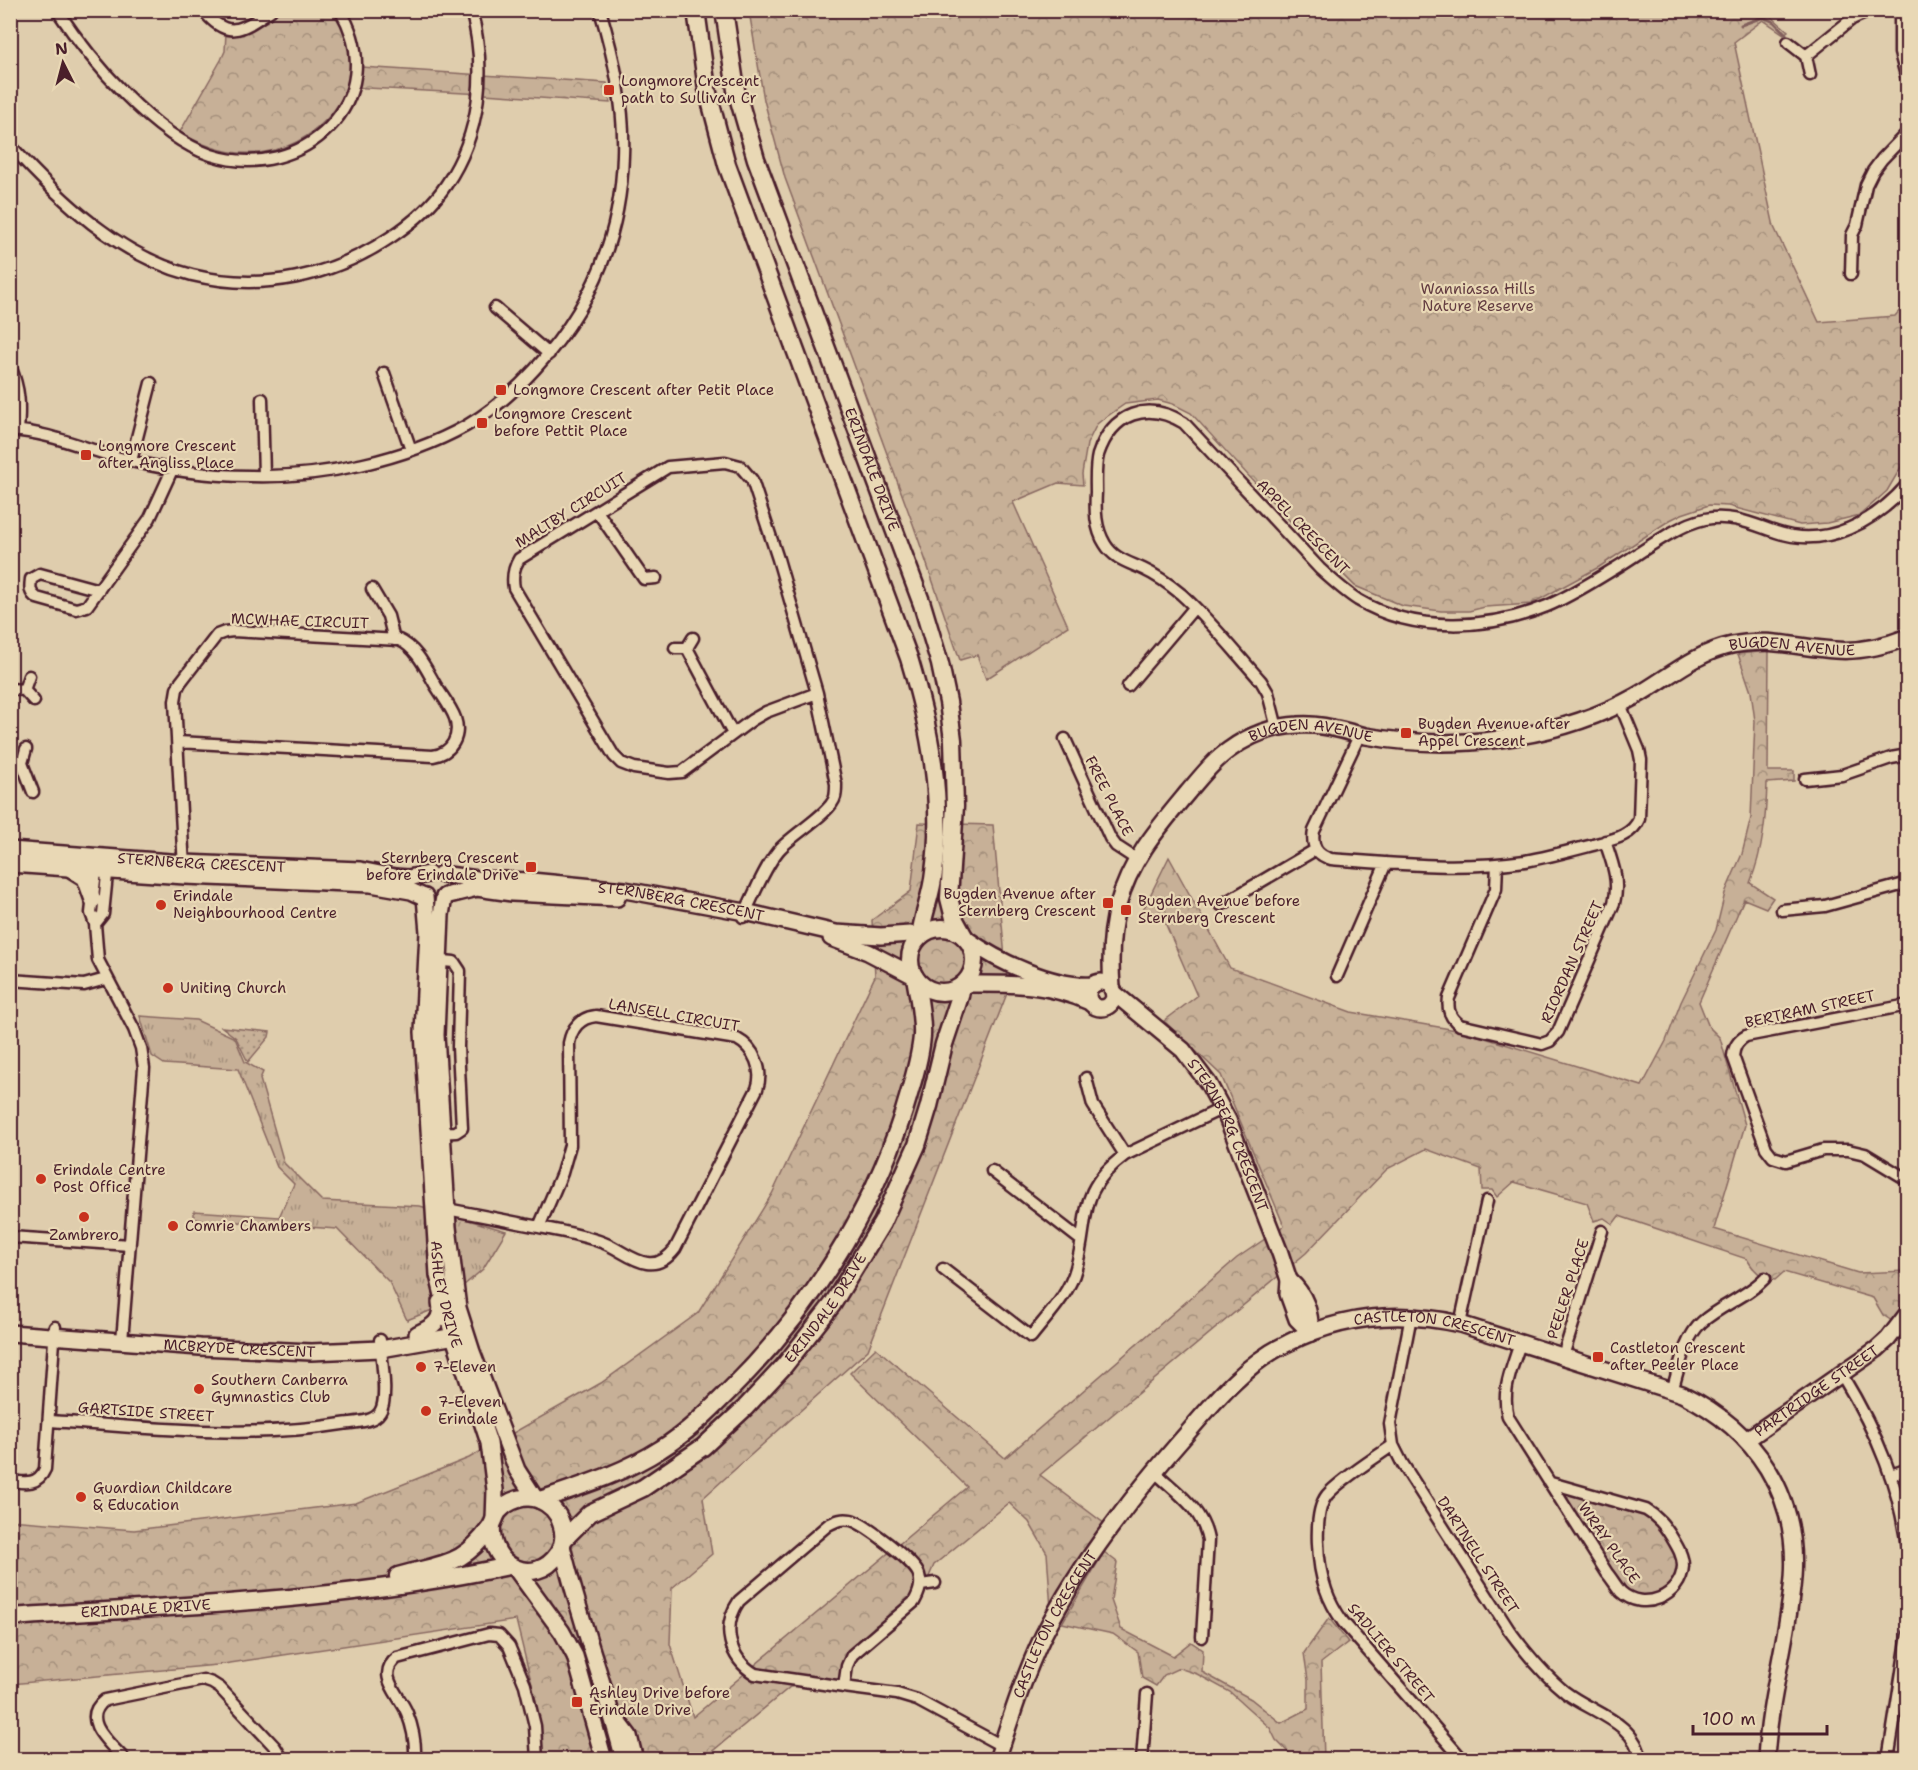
<svg xmlns="http://www.w3.org/2000/svg" width="1918" height="1770" font-family="'Shantell Sans',sans-serif">
  <style>
    .grass { fill: url(#grass-tufts); stroke: #886861; stroke-width: 1.5 }
    .forest { fill: url(#forest-crowns); stroke: #886861; stroke-width: 1.5 }
    .garden { fill: url(#garden-dots); stroke: #886861; stroke-width: 1.5 }
    .lines { fill: none; stroke-linecap: round; stroke-linejoin: round }
    .stream { stroke: #815f5b; stroke-width: 3 }
    .street-casing { stroke: #4a1f2b; stroke-width: 15 }
    .secondary-casing { stroke: #4a1f2b; stroke-width: 20 }
    .primary-casing { stroke: #4a1f2b; stroke-width: 21 }
    .street { stroke: #e9d8b5; stroke-width: 10 }
    .secondary { stroke: #e9d8b5; stroke-width: 15 }
    .primary { stroke: #e9d8b5; stroke-width: 16 }
    .poi-dot { fill: #c8321e; stroke: #e9d8b5; stroke-width: 2 }
    .labels { text-anchor: middle; dominant-baseline: central; stroke-width: 4.5; stroke-linejoin: round; paint-order: stroke }
    .poi-label { font-size: 15px; fill: #4a1f2b; stroke: #e9d8b5; text-anchor: start }
    .park-label { font-size: 15px; fill: #633c41; stroke: #e9d8b5 }
    .street-label { font-size: 15px; fill: #4a1f2b; stroke: #e9d8b5 }
  </style>
  <defs>
    <pattern id="grass-tufts" width="24" height="20" patternUnits="userSpaceOnUse" patternTransform="scale(1.5)"><rect width="24" height="20" fill="#c7b097"/><path d="M3 7l-1-3M5 7V3M7 7l1-3M15 17l-1-3M17 17v-4M19 17l1-3" fill="none" stroke="#a48f7b"/></pattern>
    <pattern id="forest-crowns" width="20" height="18" patternUnits="userSpaceOnUse" patternTransform="scale(1.5)"><rect width="20" height="18" fill="#c7b097"/><path d="M2 6a3 3 0 1 1 6 0M12 15a3 3 0 1 1 6 0" fill="none" stroke="#a48f7b"/></pattern>
    <pattern id="garden-dots" width="8" height="8" patternUnits="userSpaceOnUse" patternTransform="scale(1.5)"><rect width="8" height="8" fill="#c7b097"/><path d="M2 2h.1M6 6h.1" fill="none" stroke="#a48f7b" stroke-width="1.8" stroke-linecap="round"/></pattern>
  </defs>
  <rect width="100%" height="100%" fill="#dfcdad"/>
  <filter id="ink" filterUnits="userSpaceOnUse"><feTurbulence type="fractalNoise" baseFrequency=".0167" numOctaves="2"/><feDisplacementMap in="SourceGraphic" scale="12" xChannelSelector="R" yChannelSelector="G"/><feConvolveMatrix kernelMatrix="1 2 1 2 8 2 1 2 1" color-interpolation-filters="sRGB"/></filter>
  <g filter="url(#ink)">
    <path class="grass" d="M140,1016L196,1020L235,1038L245,1062L263,1072L260,1079L284,1163L322,1201L420,1206L506,1231L483,1269L437,1308L407,1320L389,1282L337,1229L194,1219V1211L279,1217L294,1184L277,1167L238,1069L164,1064L152,1056Z"/>
    <path class="forest" d="M279,11H336L347,33L352,68L361,67L607,83L610,103L484,94L348,87C316,155 242,172 180,132L221,60L225,51L226,33L248,30Z
      M749,11H1765L1788,31L1784,34L1763,20L1734,42L1774,227L1819,322L1895,316L1907,302V457L1887,491L1860,515L1827,523L1800,525L1728,506L1709,505L1682,514L1670,520L1599,567L1531,604L1485,607L1469,611H1441L1403,606L1355,586L1290,521L1191,413L1173,404L1158,400L1125,404L1102,420L1097,424L1087,444L1082,474L1083,485L1058,483L1013,502L1068,626L986,679L977,655L960,660L913,524L785,178L764,100Z
      M1769,651L1768,771H1794V781L1767,783C1766,818 1763,850 1750,883L1773,898L1766,908L1744,899L1699,1002L1709,1027L1720,1038L1745,1125L1714,1229L1858,1273L1907,1271V1296L1895,1323L1883,1315L1873,1298L1784,1272L1775,1280C1760,1277 1754,1271 1747,1259L1619,1216L1613,1224L1604,1218L1594,1221L1587,1203L1514,1182L1497,1197L1492,1190H1482L1481,1169L1426,1149L1387,1169L1306,1253L1040,1475L1105,1524L1051,1609L1047,1553L1029,1522L1009,1503L934,1565L925,1586L848,1656L838,1682L790,1687L703,1759H535L536,1701L516,1620L217,1665L11,1684L10,1520L134,1530L356,1503L469,1458L601,1383L698,1313L772,1194L875,976L872,920L911,891L919,823L993,825L1008,991L868,1350L703,1498L712,1554L672,1588L670,1644L693,1717L967,1487L850,1373L876,1348L1005,1458L1237,1258L1284,1226L1221,1075L1164,1021L1197,996L1163,918H1139L1169,857L1230,968L1351,1012L1462,1031L1642,1086L1666,1041L1681,1002L1716,930L1725,893L1742,854L1751,818L1755,721L1751,692L1738,654Z
      M1570,1492L1644,1512L1668,1537L1679,1564L1675,1581L1656,1596H1635L1623,1589L1567,1500Z
      M1104,1552L1117,1562L1111,1600L1121,1629L1173,1656L1191,1642L1203,1650L1202,1672L1251,1699L1281,1723L1308,1709V1680L1304,1653L1329,1618L1348,1642L1321,1663L1324,1759H1295L1276,1740L1270,1728L1230,1692L1197,1674L1179,1668L1164,1675L1156,1686L1142,1678L1138,1652L1113,1634L1062,1623Z"/>
    <path class="garden" d="M222,1027L270,1032L269,1037L248,1062L236,1038Z"/>
    <g class="lines">
      <path class="stream" d="M1741,25L1763,17L1774,22L1786,34"/>
      <defs>
        <path id="street" d="M57,10C90,60 154,136 211,155C301,184 394,100 340,10
          M203,10C228,42 243,29 271,10
          M1900,10V53L1908,83
          M1788,42L1806,56
          M1810,75L1806,56L1852,19L1872,10
          M10,145C60,200 118,256 192,275C262,292 332,277 391,237C412,223 432,206 446,185C481,134 487,68 471,10
          M1851,274L1852,235L1857,225L1866,185L1873,171L1882,159L1908,132
          M495,308L549,354
          M10,366C20,390 20,405 18,431
          M384,373L411,450
          M262,399L264,476
          M10,430C48,432 80,447 116,457C160,469 205,476 251,476C321,478 405,460 466,426C492,411 515,391 535,369C591,308 621,238 623,155C625,106 614,57 600,10
          M131,461L151,383
          M597,511L644,579L656,578
          M372,589L388,616L394,640
          M99,590L40,574L31,579C30,587 29,593 37,598L76,609L87,606L150,518L172,470
          M675,648H687L733,734
          M687,648L693,638
          M1128,686L1194,608
          M10,689L24,690L34,701
          M24,690L29,676
          M1277,728L1268,693L1261,681C1235,652 1210,620 1181,594C1169,584 1156,575 1143,569C1128,562 1114,559 1105,544C1095,528 1095,510 1096,492C1096,480 1095,467 1098,455C1112,413 1147,400 1184,423L1320,569C1332,580 1344,591 1358,600C1413,633 1489,630 1547,606C1571,596 1592,582 1614,569C1639,554 1678,524 1705,519C1731,514 1752,524 1776,532C1827,549 1875,522 1908,484
          M1360,734L1314,831C1311,846 1317,855 1331,859C1396,864 1461,870 1525,861C1548,857 1570,851 1593,845C1610,840 1632,837 1639,819L1641,760L1639,750L1620,704
          M1065,739L1110,838L1116,846L1136,859
          M178,742L433,756C452,753 461,736 455,718C451,707 442,696 436,686C426,669 417,648 399,640L233,631L225,632L217,635L180,683L177,689L175,701L184,868
          M10,763H22L26,749
          M22,763L33,792
          M1805,779L1842,775L1891,758L1908,755
          M97,863L91,913L95,924L98,960L134,1029L141,1048L144,1068L122,1341
          M1497,864L1496,889L1449,998C1447,1010 1450,1018 1460,1025L1542,1044L1550,1041L1558,1032L1614,903C1620,881 1612,862 1605,841
          M1221,905L1315,850
          M1782,910L1825,906L1908,883
          M743,917C754,895 763,870 778,851C790,836 831,813 835,797C836,793 836,788 836,784L817,693L766,712L752,720L682,772L669,773L634,768L621,763L614,756L514,588C512,577 513,569 519,559L668,467L725,462L740,466L752,480L778,559L817,693
          M95,924L103,914L108,865
          M433,960L454,962L460,971L458,1047L462,1128L456,1132L437,1133
          M1337,976L1386,863
          M10,980L84,985L106,979
          M1908,1005L1746,1036C1737,1041 1734,1047 1733,1056L1766,1148L1773,1157L1786,1161L1823,1150H1848L1865,1154L1908,1180
          M1086,1078L1093,1105L1125,1155
          M992,1171L1081,1240
          M442,1208L539,1227L562,1173L570,1145L569,1043C572,1028 579,1018 596,1016L737,1039C754,1048 764,1070 757,1089L675,1249C668,1258 659,1265 647,1263C632,1261 618,1248 604,1243C583,1235 560,1231 539,1227
          M10,1237L130,1245
          M943,1269L1031,1337C1047,1316 1069,1295 1076,1268C1090,1218 1076,1191 1125,1155L1223,1108
          M1411,1316L1390,1424L1393,1445L1402,1463L1509,1630C1526,1653 1543,1674 1565,1692C1592,1713 1635,1721 1641,1760
          M1460,1324L1487,1201
          M1520,1343C1512,1369 1501,1390 1508,1417L1607,1573C1612,1579 1616,1586 1621,1592C1643,1612 1681,1597 1683,1566C1683,1555 1677,1546 1671,1536C1664,1525 1658,1517 1646,1510L1551,1483
          M1563,1356L1602,1231
          M1842,1375C1876,1431 1902,1490 1908,1557
          M1672,1391C1679,1369 1684,1338 1702,1322C1721,1305 1747,1297 1765,1278
          M49,1421C147,1427 245,1440 342,1424C354,1422 373,1423 380,1412C389,1399 381,1357 380,1340
          M1393,1445C1375,1458 1341,1479 1327,1495C1312,1514 1318,1568 1326,1590C1330,1602 1336,1612 1343,1622L1463,1760
          M1155,1472C1177,1493 1202,1508 1208,1540L1202,1637
          M1891,1475L1908,1469
          M10,1481C26,1483 38,1485 45,1469L55,1327
          M921,1585L935,1583
          M844,1687L755,1674C729,1658 721,1627 739,1601L828,1525C836,1521 842,1518 851,1520C864,1523 915,1562 919,1575C922,1585 919,1593 914,1602L852,1655L847,1666L844,1687L897,1694L917,1700L1002,1746
          M125,1760C110,1743 79,1720 105,1700L203,1680L212,1683L220,1688L275,1747L283,1760
          M415,1760C416,1743 413,1728 407,1713C400,1695 375,1675 397,1658L489,1634L499,1635L509,1646L525,1685L535,1726L537,1760
          M1142,1760L1147,1694
          M1888,1760L1908,1634"/>
        <g id="secondary">
          <path id="s1" d="M10,850L184,863L360,870L395,877L408,878L428,874"/>
          <path d="M10,864L185,876L371,884L411,891L424,897"/>
          <path d="M69,868L85,878L93,900"/>
          <path id="s2" d="M441,874L477,879L531,881L625,890L745,912L836,933L881,936L910,934L919,936"/>
          <path d="M445,896L477,888L512,893L617,898"/>
          <path id="s3" d="M425,897L428,932L423,1032L438,1275L451,1328L489,1443L495,1490L494,1520"/>
          <path d="M444,897L441,915L436,1035L448,1227L458,1308L472,1352L517,1470L535,1498"/>
          <path d="M831,938L868,952L914,976"/>
          <path d="M968,940C999,962 1054,988 1093,985"/>
          <circle cx="1101" cy="995" r="13"/>
          <path d="M963,984C1011,984 1044,982 1090,1002"/>
          <path id="s4" d="M1112,988C1110,960 1110,932 1118,905C1130,860 1159,827 1188,792C1201,777 1213,761 1229,750C1249,735 1274,726 1298,725C1322,723 1343,731 1366,736C1410,744 1455,745 1500,739C1546,733 1595,719 1636,696C1668,678 1695,653 1732,645C1767,637 1800,648 1835,650C1859,652 1885,646 1908,637"/>
          <path id="s5" d="M1113,992L1183,1050L1208,1083L1228,1120L1280,1253L1289,1280L1288,1294L1297,1319L1311,1333"/>
          <path d="M1289,1280C1306,1295 1310,1312 1311,1333"/>
          <path id="s6" d="M10,1333L200,1347L311,1352L381,1349L461,1335"/>
          <path d="M417,1334C432,1327 444,1321 440,1302"/>
          <path id="s7" d="M1746,1440L1877,1349L1888,1339L1908,1313"/>
          <path d="M562,1546C579,1618 606,1688 624,1760"/>
          <path d="M516,1569L562,1632L575,1656L604,1760"/>
          <path d="M620,1724L629,1736L635,1760"/>
          <path id="s8" d="M997,1760C1011,1717 1024,1676 1043,1636C1079,1564 1137,1490 1190,1430C1218,1397 1248,1362 1288,1343C1343,1315 1399,1310 1460,1324L1682,1394C1756,1430 1799,1495 1793,1578C1788,1639 1769,1698 1766,1760"/>
        </g>
        <g id="primary">
          <path d="M696,10L707,89L727,165L909,658C930,728 944,799 934,872C932,894 923,914 920,936"/>
          <path id="s9" d="M724,10L736,90L756,159L922,604L940,664L948,702L953,740L955,806L949,898L954,918L965,938"/>
          <circle cx="942" cy="960" r="32"/>
          <path d="M540,1500C581,1486 624,1473 661,1449C687,1433 709,1411 730,1390C809,1312 870,1216 904,1111C911,1087 920,1061 922,1036C923,1016 918,996 915,977"/>
          <path id="s10" d="M564,1539L590,1513L643,1488L703,1447L745,1408L784,1366L832,1305L882,1223L917,1145L929,1106L944,1044L960,996L962,985"/>
          <path d="M398,1576C418,1570 442,1567 460,1557C472,1550 482,1539 490,1528C493,1524 495,1517 498,1512C508,1500 526,1494 540,1500C550,1504 558,1513 561,1523C565,1534 564,1544 558,1554C535,1588 489,1567 492,1526"/>
          <path id="s11" d="M10,1617C177,1606 345,1601 509,1566"/>
        </g>
      </defs>
      <use href="#street" class="street-casing"/>
      <use href="#secondary" class="secondary-casing"/>
      <use href="#primary" class="primary-casing"/>
      <use href="#street" class="street"/>
      <use href="#secondary" class="secondary"/>
      <use href="#primary" class="primary"/>
    </g>
  </g>
  <g class="poi-dot">
    <rect x="603" y="84" width="12" height="12" rx="3"/>
    <rect x="495" y="384" width="12" height="12" rx="3"/>
    <rect x="476" y="417" width="12" height="12" rx="3"/>
    <rect x="80" y="449" width="12" height="12" rx="3"/>
    <rect x="1400" y="727" width="12" height="12" rx="3"/>
    <rect x="525" y="861" width="12" height="12" rx="3"/>
    <rect x="1102" y="897" width="12" height="12" rx="3"/>
    <circle cx="161" cy="905" r="6"/>
    <rect x="1120" y="904" width="12" height="12" rx="3"/>
    <circle cx="168" cy="988" r="6"/>
    <circle cx="41" cy="1179" r="6"/>
    <circle cx="84" cy="1217" r="6"/>
    <circle cx="173" cy="1226" r="6"/>
    <rect x="1592" y="1351" width="12" height="12" rx="3"/>
    <circle cx="421" cy="1367" r="6"/>
    <circle cx="199" cy="1389" r="6"/>
    <circle cx="426" cy="1411" r="6"/>
    <circle cx="81" cy="1497" r="6"/>
    <rect x="571" y="1696" width="12" height="12" rx="3"/>
  </g>
  <g class="labels">
    <g class="poi-label">
      <text x="621" y="81">Longmore Crescent<tspan x="621" dy="17">path to Sullivan Cr</tspan></text>
      <text x="513" y="390">Longmore Crescent after Petit Place</text>
      <text x="494" y="414">Longmore Crescent<tspan x="494" dy="17">before Pettit Place</tspan></text>
      <text x="98" y="446">Longmore Crescent<tspan x="98" dy="17">after Angliss Place</tspan></text>
      <text x="1418" y="724">Bugden Avenue after<tspan x="1418" dy="17">Appel Crescent</tspan></text>
      <text x="519" y="858" text-anchor="end">Sternberg Crescent<tspan x="519" dy="17">before Erindale Drive</tspan></text>
      <text x="1096" y="894" text-anchor="end">Bugden Avenue after<tspan x="1096" dy="17">Sternberg Crescent</tspan></text>
      <text x="173" y="896">Erindale<tspan x="173" dy="17">Neighbourhood Centre</tspan></text>
      <text x="1138" y="901">Bugden Avenue before<tspan x="1138" dy="17">Sternberg Crescent</tspan></text>
      <text x="180" y="988">Uniting Church</text>
      <text x="53" y="1170">Erindale Centre<tspan x="53" dy="17">Post Office</tspan></text>
      <text x="185" y="1226">Comrie Chambers</text>
      <text x="84" y="1235" text-anchor="middle">Zambrero</text>
      <text x="1610" y="1348">Castleton Crescent<tspan x="1610" dy="17">after Peeler Place</tspan></text>
      <text x="433" y="1367">7-Eleven</text>
      <text x="211" y="1380">Southern Canberra<tspan x="211" dy="17">Gymnastics Club</tspan></text>
      <text x="438" y="1402">7-Eleven<tspan x="438" dy="17">Erindale</tspan></text>
      <text x="93" y="1488">Guardian Childcare<tspan x="93" dy="17">&amp; Education</tspan></text>
      <text x="589" y="1693">Ashley Drive before<tspan x="589" dy="17">Erindale Drive</tspan></text>
    </g>
    <g class="park-label">
      <text x="1478" y="289">Wanniassa Hills<tspan x="1478" dy="17">Nature Reserve</tspan></text>
    </g>
    <g class="street-label">
      <text stroke="none"><textPath href="#s9" startOffset="484">ERINDALE DRIVE</textPath></text>
      <text transform="translate(571 510) rotate(-32)">MALTBY CIRCUIT</text>
      <text transform="translate(1303 527) rotate(46)">APPEL CRESCENT</text>
      <text transform="translate(300 621) rotate(2)">MCWHAE CIRCUIT</text>
      <text stroke="none"><textPath href="#s4" startOffset="868">BUGDEN AVENUE</textPath></text>
      <text stroke="none"><textPath href="#s4" startOffset="364">BUGDEN AVENUE</textPath></text>
      <text transform="translate(1109 796) rotate(63)">FREE PLACE</text>
      <text stroke="none"><textPath href="#s1" startOffset="192">STERNBERG CRESCENT</textPath></text>
      <text stroke="none"><textPath href="#s2" startOffset="242">STERNBERG CRESCENT</textPath></text>
      <text transform="translate(1572 962) rotate(-66)">RIORDAN STREET</text>
      <text transform="translate(1810 1009) rotate(-12)">BERTRAM STREET</text>
      <text transform="translate(674 1015) rotate(10)">LANSELL CIRCUIT</text>
      <text stroke="none"><textPath href="#s5" startOffset="188">STERNBERG CRESCENT</textPath></text>
      <text transform="translate(1568 1289) rotate(-72)">PEELER PLACE</text>
      <text stroke="none"><textPath href="#s3" startOffset="399">ASHLEY DRIVE</textPath></text>
      <text stroke="none"><textPath href="#s10" startOffset="354">ERINDALE DRIVE</textPath></text>
      <text stroke="none"><textPath href="#s8" startOffset="670">CASTLETON CRESCENT</textPath></text>
      <text stroke="none"><textPath href="#s6" startOffset="230">MCBRYDE CRESCENT</textPath></text>
      <text stroke="none"><textPath href="#s7" startOffset="86">PARTRIDGE STREET</textPath></text>
      <text transform="translate(146 1412) rotate(4)">GARTSIDE STREET</text>
      <text transform="translate(1609 1543) rotate(55)">WRAY PLACE</text>
      <text transform="translate(1478 1555) rotate(57)">DARTNELL STREET</text>
      <text stroke="none"><textPath href="#s11" startOffset="136">ERINDALE DRIVE</textPath></text>
      <text stroke="none"><textPath href="#s8" startOffset="148">CASTLETON CRESCENT</textPath></text>
      <text transform="translate(1391 1653) rotate(50)">SADLIER STREET</text>
    </g>
  </g>
  <rect width="1918" height="1770" fill="none" stroke="#e9d8b5" stroke-width="36"/>
  <rect x="18" y="18" width="1882" height="1734" fill="none" stroke="#4a1f2b" stroke-width="2" filter="url(#ink)"/>
  <g transform="translate(63 63) rotate(354)" stroke="#e9d8b5" stroke-width="4.5" paint-order="stroke">
  <path d="M0-4.5L10 22L0 15L-10 22Z" fill="#4a1f2b"/>
  <text y="-9" font-size="16" font-weight="bold" text-anchor="middle" fill="#4a1f2b">N</text>
  </g>
  <path d="M1693 1725v9h134v-9" fill="none" stroke="#4a1f2b" stroke-width="3"/>
  <text x="1702" y="1725" font-size="18" fill="#4a1f2b" stroke="#e9d8b5" stroke-width="4.5" paint-order="stroke">100 m</text>
</svg>
